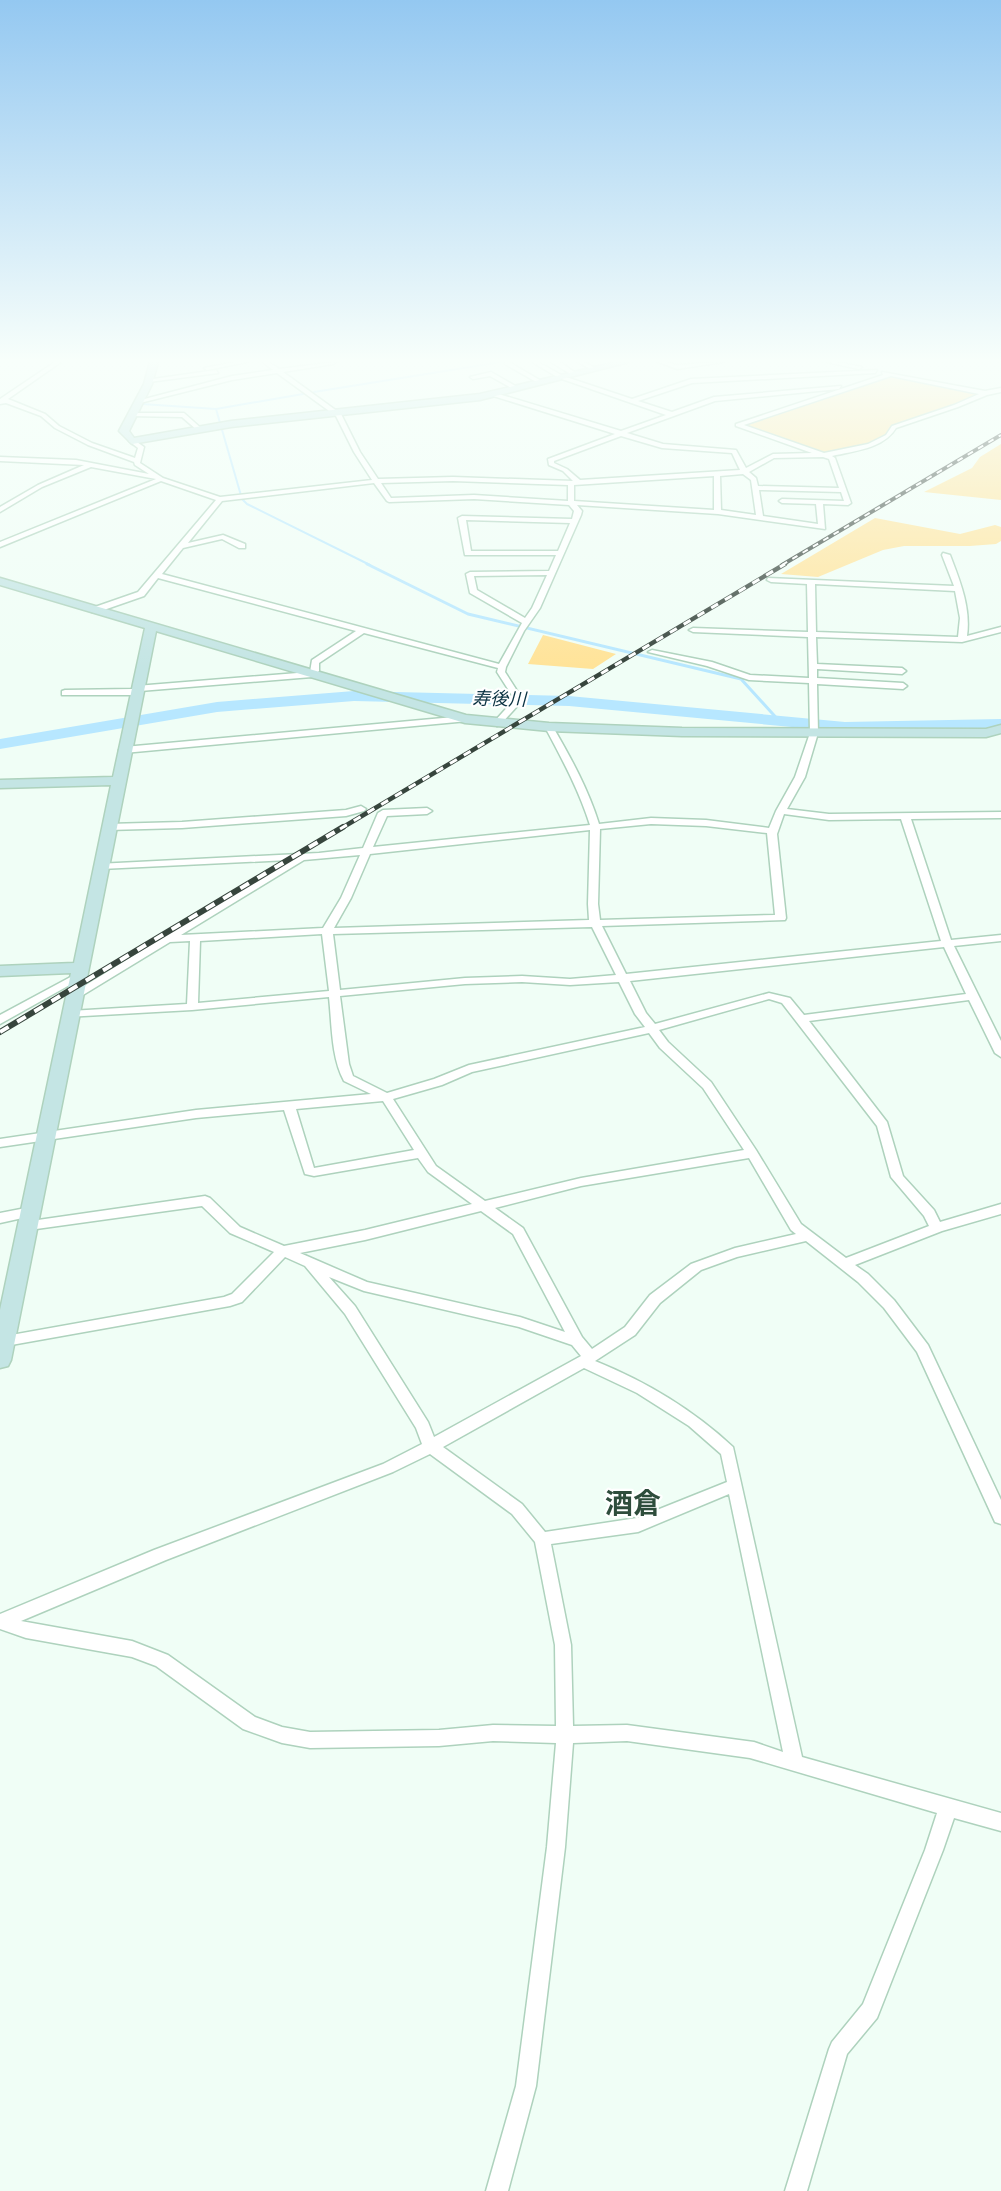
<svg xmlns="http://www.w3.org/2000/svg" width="1001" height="2191" font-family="'DM Sans','Noto Sans JP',sans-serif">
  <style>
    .green { fill: #ffe398 }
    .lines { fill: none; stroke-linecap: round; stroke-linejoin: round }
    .stream-far1 { stroke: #b7e7ff; stroke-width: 2 }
    .stream { stroke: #b7e7ff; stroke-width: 3 }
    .river { fill: #b7e7ff; fill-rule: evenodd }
    .street-casing { stroke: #aed2bd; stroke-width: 3 }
    .secondary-casing { stroke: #aed2bd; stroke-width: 3 }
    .street { fill: #fff; fill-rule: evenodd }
    .secondary { fill: #c4e5e4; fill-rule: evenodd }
    .rail-far2-casing { stroke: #37453d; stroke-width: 4 }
    .rail-far1-casing { stroke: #37453d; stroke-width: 4.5 }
    .rail-casing { stroke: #37453d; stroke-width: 6 }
    .rail-far2 { stroke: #fff; stroke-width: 2; stroke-dasharray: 6; stroke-linecap: butt }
    .rail-far1 { stroke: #fff; stroke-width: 3; stroke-dasharray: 8; stroke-linecap: butt }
    .rail { stroke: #fff; stroke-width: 4; stroke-dasharray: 10; stroke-linecap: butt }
    .labels { text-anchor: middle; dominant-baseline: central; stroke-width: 4.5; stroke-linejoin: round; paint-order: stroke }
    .far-water-label { font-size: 18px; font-style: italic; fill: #0a3242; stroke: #fff }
    .near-quarter-label { font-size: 28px; font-weight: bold; fill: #2e4d3c; stroke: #fff }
  </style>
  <rect width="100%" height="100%" fill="#f0fef6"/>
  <path class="green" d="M891,374L985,393L956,406L894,427C883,443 847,454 827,455C815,456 754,431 738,425Z
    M1001,444V500L924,492L972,468L980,457Z
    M875,518L960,534L995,525L1001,527V541L996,544L970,546H904L883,550L818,577L781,574Z
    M543,635L616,654L593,669L528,664Z"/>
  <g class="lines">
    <path class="stream-far1" d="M314,392L501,362
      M142,404L216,409L303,394
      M216,409L242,499L247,504L370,565"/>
    <path class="stream" d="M367,564L468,614L741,679L781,723"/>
    <path class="river" d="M354,691L569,696L845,722L1001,719V729L845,732L569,706L354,701L217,712L0,749V739L217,702Z"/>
    <defs>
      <path id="street" d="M55,362H61L8,399L45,414L59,426L92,443L135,458L138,448L129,441L134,440L144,447L140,463L163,478L220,497L372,480L354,452L336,416L277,373L232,380L140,403L137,401L232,376L273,370L263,362H269L279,369L336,362L333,364L283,372L341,414L360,452L378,479L453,477L573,481L563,471L549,465L548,459L615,434L490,395L492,392L621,431L666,415L559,378L532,362H538L563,376L632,399L691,379L877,370L875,373L692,383L638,401L672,412L714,397L841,386L839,389L715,401L627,433L663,444L736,450L746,468L773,454L812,453L736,426V424L883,375L882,372L985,391L1001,388V392L987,395L958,407L896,428C883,449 854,451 832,456L835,458L851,503L848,505L823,504L825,529L718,514L577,505L582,511L581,515L540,608L524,631L506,667L505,672L521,697V702L500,725L497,726L493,723L513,701V697L497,672L498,668L364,633L319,663V671L312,677L140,691L136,695H62V691L65,690L132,689L136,686L310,672L312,660L356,631L158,578L144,596L98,612H92V608L138,592L216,500L161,481L0,547V542L156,479L91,467L42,487L0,512V507L38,485L84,465L0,461V457L76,460L149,474L135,465L134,462L88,445L55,428L41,416L6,403L0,404V399ZM891,376L979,394L954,405L892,426L886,435L868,444L824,453L744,425ZM621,436L662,448L732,453L740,470L580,480L567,469L554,463V461ZM823,457L829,459L839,488L758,486L756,478L749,472L774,458ZM743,474L751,480L756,515L721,510L720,476ZM714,476V510L574,501V485ZM453,481L568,485V501L474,495L391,498L381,483ZM374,483L387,501L389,502L474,499L569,505L574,511L572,519L462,516L458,518L465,555H556L549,571L470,572L466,574L470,593L522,623L499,664L162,574L183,548L222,539L239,548H245V544L223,535L188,543L222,501ZM759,490L841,492L844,501L782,499L779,501L782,503L816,504L818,524L763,516ZM466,520L570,523L558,551H471ZM547,575L532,608L525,618L477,590L474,576Z
        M236,362H247L207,370L204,368Z
        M505,362H509L543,382L538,383L505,364Z
        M551,362H560L577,374L572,375Z
        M578,362H584L597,369L592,370Z
        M658,362H665L677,365L723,362L677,369Z
        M827,362H837L862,367L859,369Z
        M216,370L218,373L149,382L146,380Z
        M491,372L517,387L518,388L513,389L490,376L473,379L470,377Z
        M132,413H184L202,429L197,430L182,417L130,416V414Z
        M943,553L950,555C960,581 971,608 967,636L1001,627V632L962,642L816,637L817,664L902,668L906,671L902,674L817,669V678L903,683L907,686L903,689L817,684L818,733L805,777L787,809L829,814L1001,812V818L911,819L951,940L1001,935V941L954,946L1001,1041V1057L995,1053L969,1000L809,1021L887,1122L903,1176L934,1210L940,1222L1001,1204V1214L942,1231L855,1265L868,1274L894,1300L928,1345L1001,1500V1524L995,1522L917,1352L884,1308L858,1282L806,1241L737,1257L701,1270L660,1303L635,1335L595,1361C647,1382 692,1409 733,1447L802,1757L1001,1813V1831L954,1818L943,1850L877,2018L847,2054L807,2191H785L829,2049L832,2042L863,2004L925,1850L937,1813L750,1758L627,1741L573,1743L565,1847L536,2086L508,2191H486L516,2086L547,1847L556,1743L493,1741L439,1746L310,1748L282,1743L243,1729L156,1666L132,1657L26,1638L0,1629V1614L154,1550L383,1464L422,1444L416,1428L345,1314L305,1266L285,1257L242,1302L230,1306L0,1347V1337L224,1297L232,1294L274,1252L230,1233L202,1206L29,1230L24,1228L22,1225L24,1222L205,1196L210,1198L240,1227L284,1246L365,1230L472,1204L428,1172L418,1158L314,1176L305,1174L284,1110L196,1118L0,1147V1139L196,1110L371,1094L344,1081C331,1057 332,1024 329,997L192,1010L66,1017L64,1015L66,1013L70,1011L187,1004L190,941L170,942L78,998L74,999L68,996L289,860L101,869L97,868V864L319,853L363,848L378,813L383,810L427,808L432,811L427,814L387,816L373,847L590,825C579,790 562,759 545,727L549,724L553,727C571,758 588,789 599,824L651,818L706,820L769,828L776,811L795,777L810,733L809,683L749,680L707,666L648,652L652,650L712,662L750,675L809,678L808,637L693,632L689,630L693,628L808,632L807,584L771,582L767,580L768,578L954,586L942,555ZM815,584L955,591L960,618L958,637L816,632ZM784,814L829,820L901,819L941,941L626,974L602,926L785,920L786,918L777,834ZM651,824L706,826L767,833L775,915L600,920L598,904L600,829ZM590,830L588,904L589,920L334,928L351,898L370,854ZM360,855L341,898L323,928L181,935L304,860ZM592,927L616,975L570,979L522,976L465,978L340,990L333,934ZM322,934L329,991L198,1003L200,941ZM944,947L966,994L804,1015L790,998L769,993L655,1024L646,1013L630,981ZM522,982L570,985L619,982L635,1014L645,1027L469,1065L434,1079L387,1093L353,1076L349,1064L340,996L465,984ZM769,999L782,1003L877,1126L891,1177L924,1216L929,1226L846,1258L801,1224L756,1150L711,1082L668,1042L659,1030ZM649,1033L660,1048L703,1088L744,1150L581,1178L485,1201L436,1166L393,1099L442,1085L472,1072ZM383,1101L414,1150L314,1168L296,1109ZM749,1158L791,1230L796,1234L735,1248L691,1264L650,1295L625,1327L592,1349L582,1337L523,1228L495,1208L581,1186ZM481,1211L513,1234L565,1332L520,1317L367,1282L300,1253L365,1240ZM329,1277L364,1291L519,1327L572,1345L581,1356L434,1437L428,1422L355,1306ZM584,1368L637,1393L689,1426L721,1454L727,1482L637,1518L545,1532L522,1504L443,1447ZM430,1454L512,1514L535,1542L555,1645L556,1726L493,1725L439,1730L310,1732L282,1727L255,1717L168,1655L132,1641L21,1621L166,1560L393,1472ZM729,1494L783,1752L754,1742L627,1725L573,1726L571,1645L551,1544L638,1532Z
        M465,716L469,719L468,721L124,753L119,750L124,747Z
        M361,806L366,809L364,811L346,816L182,828L108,830L103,827L108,824L182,822L346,810Z
        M78,973L82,974L83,976L82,978L0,1024V1015Z
        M31,1207L36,1209L37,1212L36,1215L0,1223V1213Z"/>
      <path id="secondary" d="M150,362H158L152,384L129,431L134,438L231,421L480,394L616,362H629L480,400L231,427L132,444L119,431L144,384Z
        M0,578L466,715L549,723L682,728L986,729L1001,725V733L986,737L682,736L549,731L465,723L156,631L11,1360L8,1366L0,1368V1310L71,973L0,976V966L74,963L111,785L0,788V780L113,777L145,628L0,585Z"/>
    </defs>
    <use href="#street" class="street-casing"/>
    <use href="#secondary" class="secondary-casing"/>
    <use href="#street" class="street"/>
    <use href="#secondary" class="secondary"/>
    <defs>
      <path id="rail-far2" d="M782,565L1001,435"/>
      <path id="rail-far1" d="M340,829L785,564"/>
      <path id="rail" d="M0,1032L343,827"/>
    </defs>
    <use href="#rail-far2" class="rail-far2-casing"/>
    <use href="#rail-far1" class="rail-far1-casing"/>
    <use href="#rail" class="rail-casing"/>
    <use href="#rail-far2" class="rail-far2"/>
    <use href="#rail-far1" class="rail-far1"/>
    <use href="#rail" class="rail"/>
  </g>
  <linearGradient id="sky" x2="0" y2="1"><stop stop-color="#94c8f1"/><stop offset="0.54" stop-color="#f8fffb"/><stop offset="1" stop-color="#f8fffb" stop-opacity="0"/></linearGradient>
  <rect width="1001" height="668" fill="url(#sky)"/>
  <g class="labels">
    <g class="far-water-label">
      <text transform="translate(499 699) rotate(1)">寿後川</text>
    </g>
    <g class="near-quarter-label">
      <text x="633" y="1503">酒倉</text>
    </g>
  </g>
</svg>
